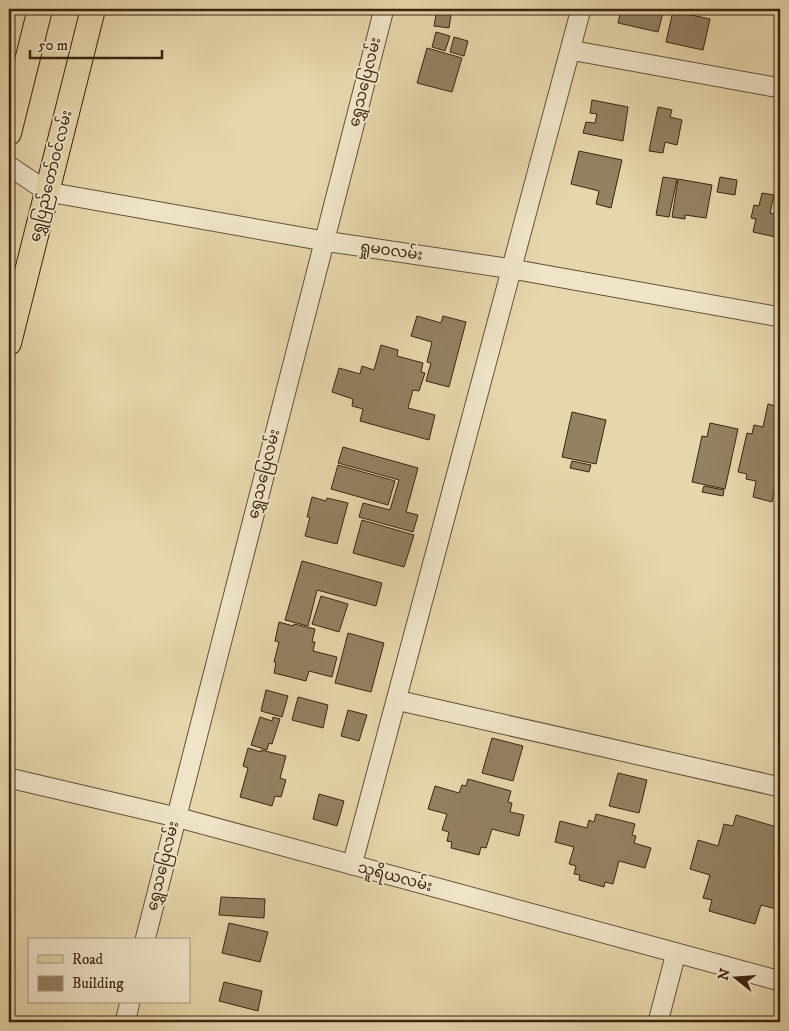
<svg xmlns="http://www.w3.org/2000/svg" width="789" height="1031" font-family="'IM FELL DW Pica','Noto Sans Myanmar',serif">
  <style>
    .building { fill: #938161; stroke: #392510 }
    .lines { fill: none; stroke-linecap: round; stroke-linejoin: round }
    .minor-casing { stroke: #645137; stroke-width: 21 }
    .major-casing { stroke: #392510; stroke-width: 26 }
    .minor { stroke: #efe4c8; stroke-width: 19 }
    .major { stroke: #e6d6ab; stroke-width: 24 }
    .labels { text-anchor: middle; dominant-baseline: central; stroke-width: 4; stroke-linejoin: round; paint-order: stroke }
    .street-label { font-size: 15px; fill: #392510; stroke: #efe4c8 }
  </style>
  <rect width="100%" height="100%" fill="#e6d6ab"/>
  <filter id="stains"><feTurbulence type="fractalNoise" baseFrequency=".004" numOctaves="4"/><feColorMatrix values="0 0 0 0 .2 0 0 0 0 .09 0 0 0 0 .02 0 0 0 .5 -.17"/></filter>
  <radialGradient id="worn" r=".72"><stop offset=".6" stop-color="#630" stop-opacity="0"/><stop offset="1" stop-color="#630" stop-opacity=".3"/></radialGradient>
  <path class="building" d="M437,9H452L449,28L434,26Z
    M626,9H664L658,32L618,23L621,10L626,11Z
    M673,11L710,19L703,50L666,42Z
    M436,32L450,36L445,51L432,47Z
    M454,37L468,41L464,56L450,52Z
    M427,48L462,58L452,92L417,83Z
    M592,100L628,107L623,141L583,133L586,122L595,123L597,114L590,113Z
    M658,107L672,110L670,117L682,120L677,145L665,142L663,153L649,151Z
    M579,151L622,160L611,208L596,204L599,191L571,184Z
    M663,177L677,179L669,217L656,215Z
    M720,177L737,180L735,195L717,192Z
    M678,179L712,185L706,218L685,215V219L672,217Z
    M762,193L774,195L770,213L780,215V238L753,232L756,219L751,218L754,205L759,206Z
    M417,316L441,323L443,316L466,322L449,387L426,381L431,363L427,362L432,342L411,336Z
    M381,345L398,350L397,356L423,363L421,372L425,373L419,391L413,390L408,408L435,415L429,440L360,421L363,409L352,406L353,399L332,392L339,368L360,374L362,366L374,370Z
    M768,404L780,407V476L777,475L772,502L753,497L756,481L746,479L747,474L738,472L747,433L752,434L754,425L763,427Z
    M572,412L606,420L596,464L562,457Z
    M710,423L738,429L725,489L692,482L702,436L707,437Z
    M343,447L418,468L406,512L418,515L413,532L359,517L363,503L390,510L399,480L338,463Z
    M572,461L591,465L589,472L570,468Z
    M338,465L395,481L388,505L331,489Z
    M704,486L724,490L723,496L702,492Z
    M312,497L326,501L327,498L348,503L337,544L305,536L310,517H307Z
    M362,520L414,535L404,567L353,553Z
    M302,561L382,583L376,606L317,590L308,626L285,620Z
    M321,596L348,604L339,632L312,624Z
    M279,622L293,626L294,624L315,629L312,642H315L313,651L337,657L332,677L309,671L306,681L274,673L276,663L274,662L279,642L275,641Z
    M348,633L384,643L371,692L335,683Z
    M266,690L288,696L282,717L261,711Z
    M298,697L328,705L323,728L292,720Z
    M348,710L367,715L359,741L341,736Z
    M260,717L272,721L273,717L280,719L272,744L269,743L267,750L251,745Z
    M492,738L523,746L513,781L482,773Z
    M248,748L261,752V750L286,756L280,778L286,780L281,797L275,796L272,806L240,797L248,768L243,766Z
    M618,773L647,780L639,813L609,806Z
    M468,779L511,791L508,802L512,803L510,812L524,815L519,836L492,829L486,848L481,847L479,855L451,848L452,842L447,841L449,832L442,830L447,814L428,809L435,786L459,793L462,785L466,786Z
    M319,794L344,801L337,826L313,819Z
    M596,814L635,824L632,835L636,836L634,843L651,848L645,868L619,861L613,884L605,882L604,887L579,880L580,875L574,874L576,866L569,864L574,847L555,842L560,821L587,828L589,820L594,822Z
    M736,815L780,828V910L761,905L755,924L709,911L712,900L703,898L710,875L690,869L698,840L718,846L724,824L733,826Z
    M221,897L265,899L264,918L219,915Z
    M229,923L268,932L260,962L222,953Z
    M224,982L262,991L258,1011L219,1001Z"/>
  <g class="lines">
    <defs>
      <path id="minor" d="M570,50L780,88
        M9,166L48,192L324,241L512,269L780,317
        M396,700L780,787
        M9,778L176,817L780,981
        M352,865L581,9
        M145,940L384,9
        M125,1022L130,1002
        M658,1022L676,953"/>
      <path id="major" d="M9,133L40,9
        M9,343L93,9"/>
    </defs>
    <use href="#minor" class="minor-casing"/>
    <use href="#major" class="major-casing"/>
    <use href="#minor" class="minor"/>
    <use href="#major" class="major"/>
  </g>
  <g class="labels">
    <g class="street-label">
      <text transform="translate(365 82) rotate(-76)">ရွှေသပြေလမ်း</text>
      <text transform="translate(51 176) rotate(-76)">ရွှေပြည်တော်ဝင်လမ်း</text>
      <text transform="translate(391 251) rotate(8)">ရှုမဝလမ်း</text>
      <text transform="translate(264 474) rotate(-76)">ရွှေသပြေလမ်း</text>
      <text transform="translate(163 866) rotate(-76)">ရွှေသပြေလမ်း</text>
      <text transform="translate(395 877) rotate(15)">သူရိယလမ်း</text>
    </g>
  </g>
  <rect width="789" height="1031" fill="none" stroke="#e6d6ab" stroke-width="30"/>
  <rect x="10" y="10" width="769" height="1011" fill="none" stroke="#392510" stroke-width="2.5"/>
  <rect x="15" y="15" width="759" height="1001" fill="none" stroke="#392510"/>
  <rect x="28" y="938" width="162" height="65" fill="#efe4c8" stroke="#a6987e"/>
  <rect x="38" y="955" width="25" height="8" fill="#e6d6ab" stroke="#a6987e"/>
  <text x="72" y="964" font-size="15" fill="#392510">Road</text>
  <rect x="38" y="976" width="25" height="15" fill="#938161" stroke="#a6987e"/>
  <text x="72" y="988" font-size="15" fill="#392510">Building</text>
  <g transform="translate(736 978) rotate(287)" stroke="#efe4c8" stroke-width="4" paint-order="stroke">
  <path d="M0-4L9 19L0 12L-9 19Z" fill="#392510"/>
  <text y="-8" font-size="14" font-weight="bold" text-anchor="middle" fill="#392510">N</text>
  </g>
  <path d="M30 50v8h132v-8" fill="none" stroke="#392510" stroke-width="2.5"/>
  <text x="38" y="50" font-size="15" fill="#392510" stroke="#efe4c8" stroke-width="4" paint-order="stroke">50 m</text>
  <rect width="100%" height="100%" filter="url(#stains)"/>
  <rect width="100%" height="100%" fill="url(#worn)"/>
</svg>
